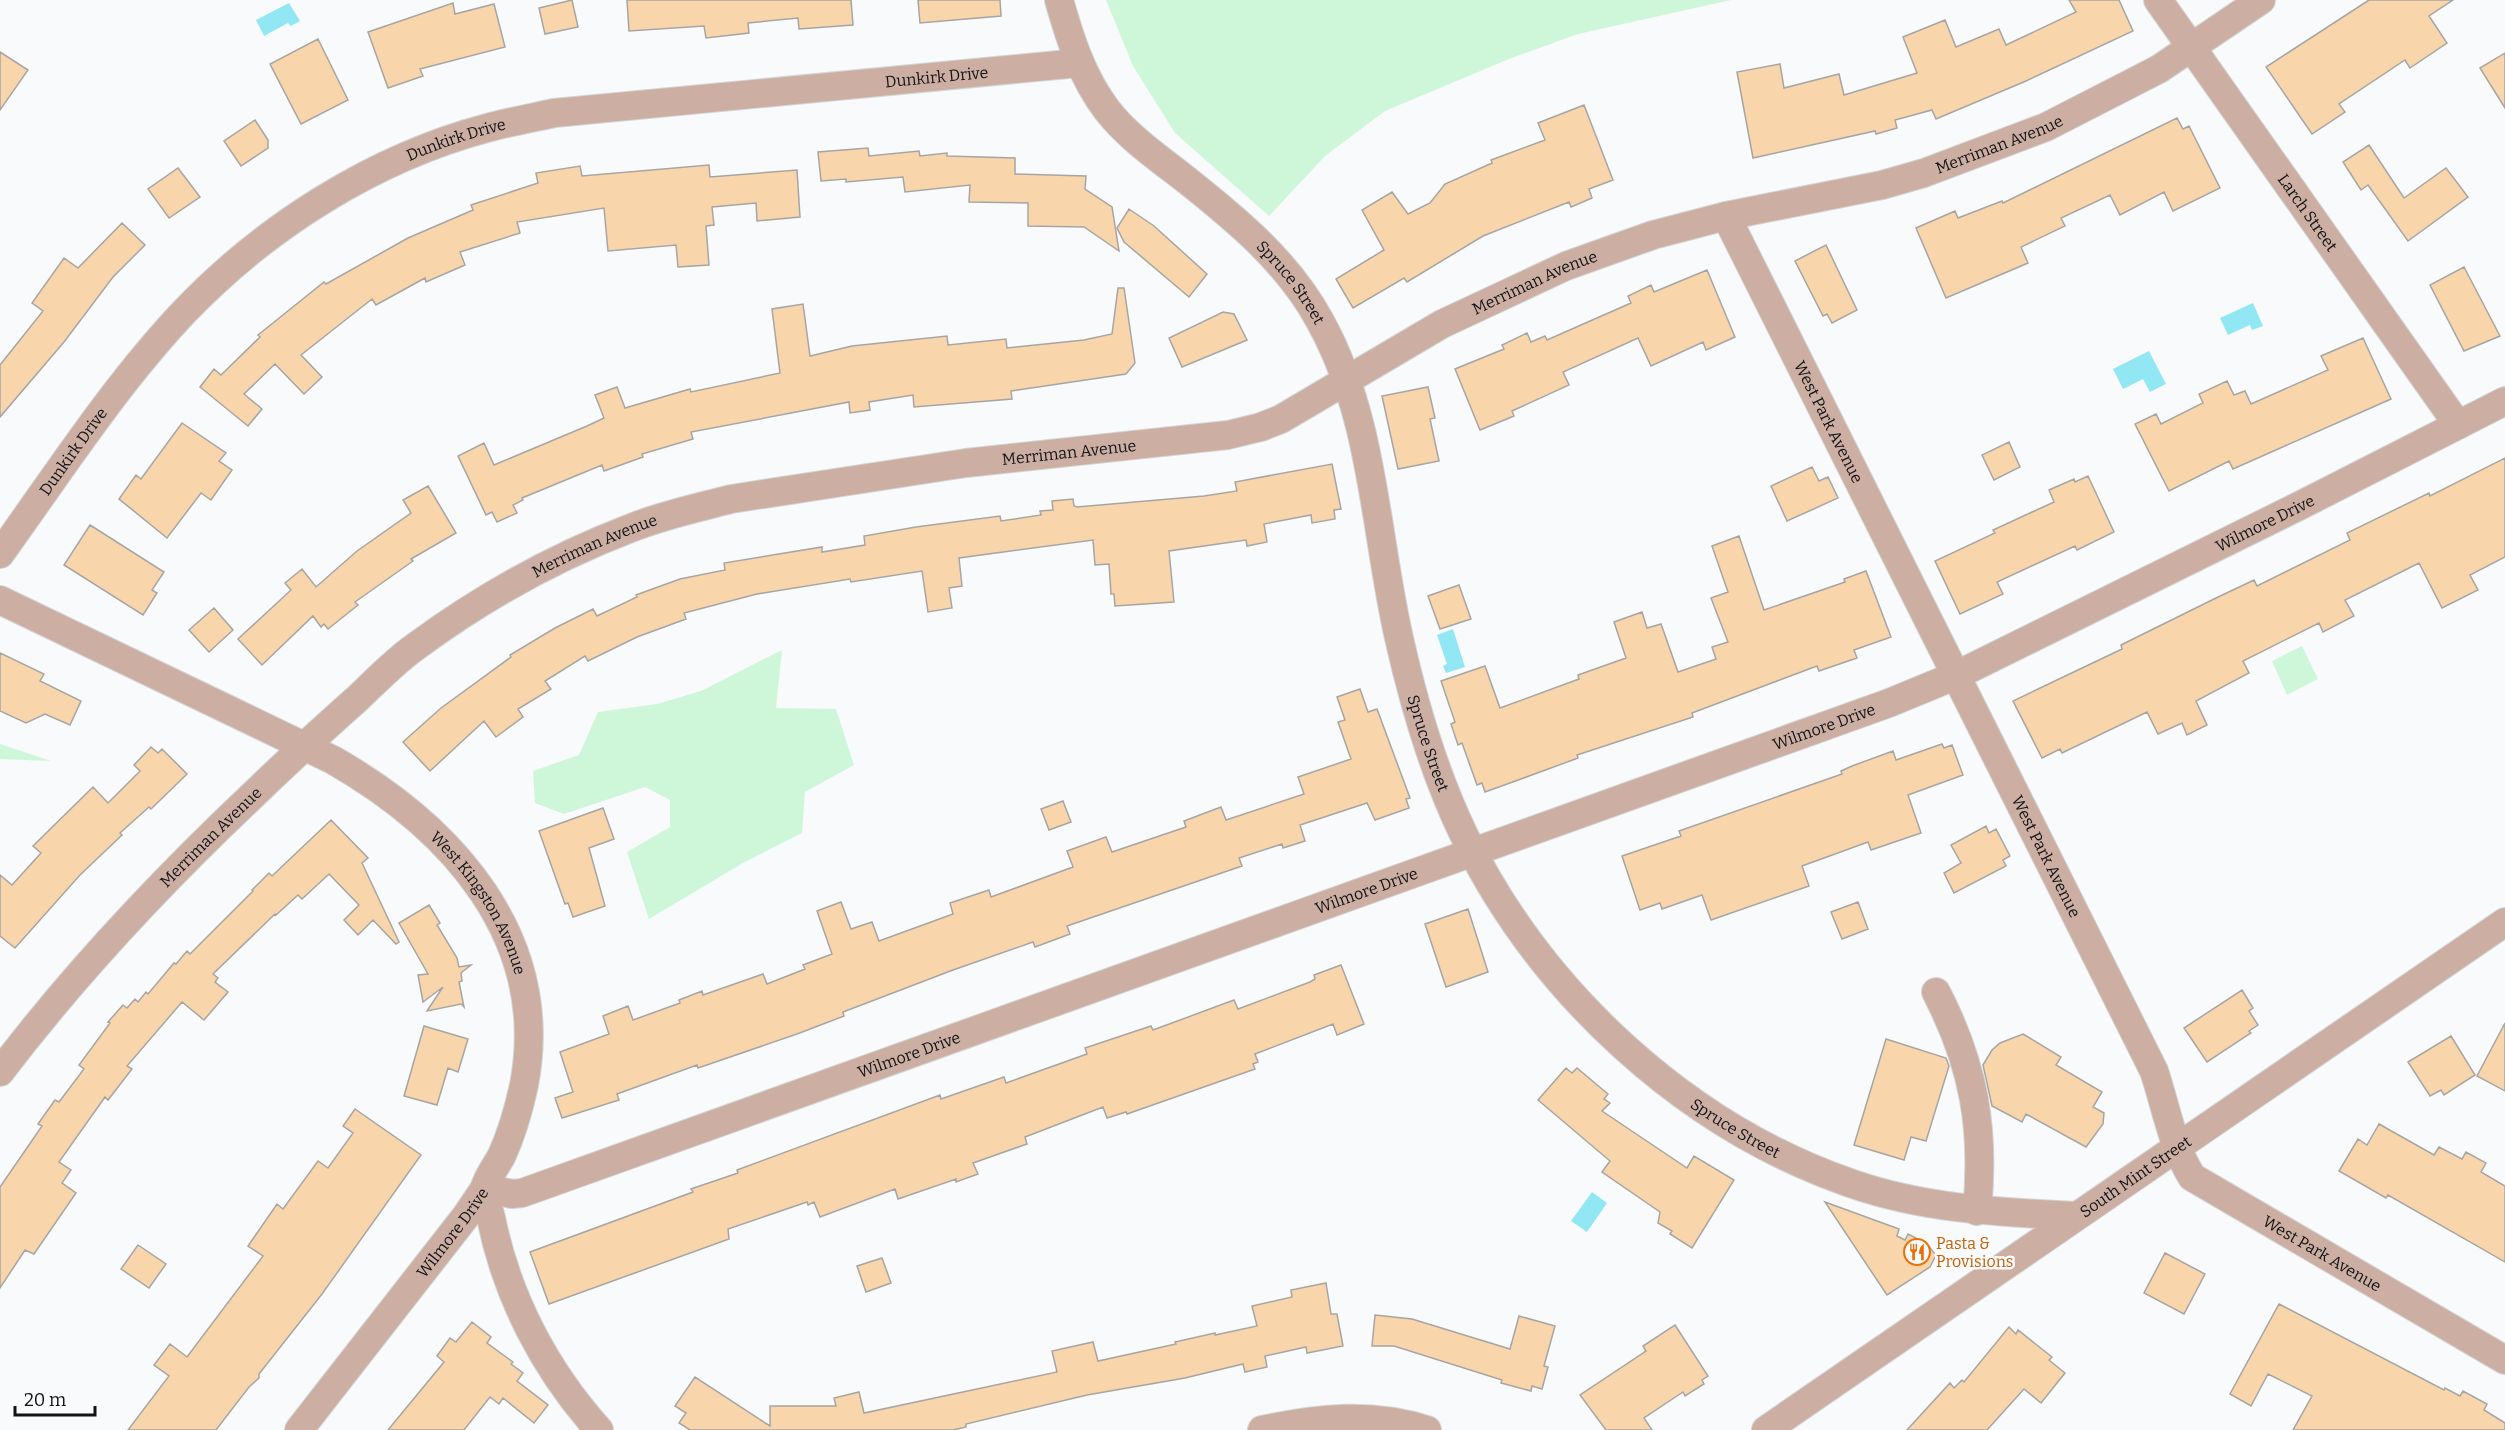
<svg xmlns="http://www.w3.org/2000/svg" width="2505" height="1430" font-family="Bitter,serif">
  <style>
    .green { fill: #cef7da }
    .water { fill: #91e7f3 }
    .building { fill: #f9d5ab; stroke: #a7a5a4; stroke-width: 1.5 }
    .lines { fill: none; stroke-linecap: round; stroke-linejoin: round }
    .minor-casing { stroke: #d3d5d7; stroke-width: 30 }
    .minor { stroke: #ccaea3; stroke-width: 28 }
    .labels { text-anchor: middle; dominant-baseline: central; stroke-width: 5; stroke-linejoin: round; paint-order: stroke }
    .street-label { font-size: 16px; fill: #121314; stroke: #f8fafc }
    .food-label { font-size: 16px; fill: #c56008; stroke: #f8fafc; text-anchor: start }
  </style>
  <rect width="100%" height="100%" fill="#f8fafc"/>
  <path class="green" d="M1106,0H1731L1578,34L1509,59L1385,111L1325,156L1269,216L1175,133L1133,66Z
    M2302,646L2318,679L2287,695L2272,661Z
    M782,650L776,708L836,709L854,765L805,792L802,833L743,863L649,919L627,852L670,827V800L645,787L564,814L535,803L533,771L579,755L598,712L657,704L701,691Z
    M0,744L51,761L0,759Z"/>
  <path class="water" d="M289,3L300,21L291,26L288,23L264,36L256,20Z
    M2253,303L2263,326L2252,330L2250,325L2228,335L2220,318Z
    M2149,351L2166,384L2150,392L2143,379L2123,389L2113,369Z
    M1453,629L1465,667L1446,673L1443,666L1447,664L1437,635Z
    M1592,1192L1607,1203L1587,1232L1571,1221Z"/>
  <path class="building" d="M572,0L578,27L545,34L539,8Z
    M627,0H851L853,25L799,29L798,18L748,23L749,33L706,38L704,26L629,31Z
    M918,0H1000L1001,16L920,23Z
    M2069,0H2119L2133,31L2026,81L1936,119L1932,110L1895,120L1897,128L1876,134L1875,131L1753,158L1737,72L1780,64L1784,88L1839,74L1844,95L1917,73L1903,37L1945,20L1956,47L1999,29L2006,45L2076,12Z
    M2369,0H2453L2429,16L2447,43L2410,68L2405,60L2339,104L2345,112L2312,134L2266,67Z
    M453,3L455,14L494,4L505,47L420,69L423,76L388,88L368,32Z
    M318,39L348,100L301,124L270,64Z
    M0,52L28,70L0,110Z
    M2505,53V108L2480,68Z
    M1584,105L1613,180L1589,189L1592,198L1571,207L1569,202L1483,236L1407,282L1404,278L1353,308L1336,279L1384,250L1362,210L1392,192L1408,214L1430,203L1445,184L1492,163L1491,160L1545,140L1538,123Z
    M2177,118L2183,129L2189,126L2220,188L2173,211L2164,192L2120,215L2110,195L2061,218L2065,226L2021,247L2028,263L1946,298L1916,228L1955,211L1958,218L2002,201L2003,203Z
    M255,120L268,140V148L241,166L224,141Z
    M2369,145L2404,198L2446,168L2468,197L2408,241L2368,185L2361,190L2343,162Z
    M868,148L869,156L919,151L920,156L947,153V156L1015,158V174L1086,176L1085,189L1112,207L1119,251L1084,227L1028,226V203L969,202L970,185L905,192L903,177L846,182V179L821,181L818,152Z
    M709,165L710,177L797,170L800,217L757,221L756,203L712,207L714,225L706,226L709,265L678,267L676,245L608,251L604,208L517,222L520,233L460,252L465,265L426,282L425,278L376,305L372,299L301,355L322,377L304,394L275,364L244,394L262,409L248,426L200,387L214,369L221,375L260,337L258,335L324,282L326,284L408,238L473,210L471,205L538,183L536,173L580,166L582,176Z
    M178,168L200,197L169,218L148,189Z
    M1129,209L1154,226L1207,274L1189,297L1124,242L1117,228Z
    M122,223L145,245L113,277L64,342L0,417V365L43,311L32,303L64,258L78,268Z
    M1826,245L1857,310L1832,323L1827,314L1823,316L1795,261Z
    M2464,267L2500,336L2464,351L2430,285Z
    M1707,270L1735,337L1706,350L1703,342L1651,366L1638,338L1563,372L1569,385L1512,411L1514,416L1480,430L1455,369L1504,349L1502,345L1527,333L1531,342L1545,336L1547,340L1631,303L1628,296L1651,285L1654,292Z
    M1118,288H1124L1135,363L1126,374L1011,391L1012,399L914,407L913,395L869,402L870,410L850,413L849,402L691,432L693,439L642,454L643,457L604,471L602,465L522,498L523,500L513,505L517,513L497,522L492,512L486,515L458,456L484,443L494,465L587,426L604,418L595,395L617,387L625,408L690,389L691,392L780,373L772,309L803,304L810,356L852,346L947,336L948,345L1006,339L1007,348L1084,340L1112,334Z
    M1223,312L1234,314L1247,340L1182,367L1169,338Z
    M2363,338L2391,399L2233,469L2229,461L2169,491L2135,424L2156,414L2161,424L2203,403L2199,394L2227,381L2234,395L2245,391L2251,404L2328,370L2321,356Z
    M1428,387L1435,418L1430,419L1439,461L1398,469L1382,396Z
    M182,423L226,453L219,461L232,470L211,500L201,493L167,538L119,499L136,475L141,479Z
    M2009,442L2020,467L1994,480L1982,455Z
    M2505,458V557L2470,575L2478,590L2442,608L2419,563L2345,600L2354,616L2323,632L2319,623L2243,661L2249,673L2196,701L2207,725L2187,735L2182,723L2158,734L2147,712L2062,753L2060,749L2042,758L2013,701L2122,649L2121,645L2216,598L2254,580L2257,586L2350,540L2347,533L2429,493L2430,496Z
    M1332,464L1341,509L1334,510L1335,519L1312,523L1311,515L1264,524L1267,542L1247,546L1246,540L1169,551L1174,602L1115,606L1114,594H1111L1109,564L1095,565L1093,540L959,558L962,586L949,588L952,608L928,612L922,571L851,582L850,579L757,594L684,613L686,619L637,637L588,661L585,656L545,681L551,689L518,709L523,717L496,737L484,721L430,771L403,742L441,708L511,657L510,655L555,628L593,609L597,616L637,597L636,595L680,579L725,570L724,563L822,547V552L865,545L864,536L916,527L1000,516L1001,521L1041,515L1040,511L1053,510L1052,501L1073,499L1074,506L1077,507L1204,496L1237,491L1235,482Z
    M1812,467L1819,481L1828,477L1838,498L1787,521L1771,486Z
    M2088,476L2114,532L2077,550L2075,546L1997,582L2003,594L1960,614L1935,561L1995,533L1993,530L2054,502L2049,490L2074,479L2075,482Z
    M428,486L456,533L411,559L413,561L355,602L358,605L328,629L324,624L321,627L313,616L262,665L238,639L291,590L285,583L302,569L316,587L357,551L411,513L403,500Z
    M90,525L164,572L152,590L157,593L143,615L64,565Z
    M1739,536L1764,610L1845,582L1844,579L1866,571L1891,637L1854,650L1857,658L1819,671L1817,666L1692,713L1693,717L1577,755L1578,758L1521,779L1485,792L1482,783L1477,785L1462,743L1458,745L1451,724L1455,722L1441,681L1485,666L1500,708L1579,679L1578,675L1626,658L1614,622L1642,612L1647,628L1661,624L1678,672L1716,659L1712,647L1728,642L1711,598L1728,592L1712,546Z
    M1459,585L1471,619L1440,629L1428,596Z
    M214,608L233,630L209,652L189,630Z
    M0,653L44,674L40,681L81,701L70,725L45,714L26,723L0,711Z
    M1360,689L1368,712L1377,709L1410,798L1406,799L1409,808L1375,820L1367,803L1300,825L1305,841L1283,848L1282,844L1239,858L1242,866L1067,926L1070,934L1035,947L1033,942L953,970L843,1012L844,1016L797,1034L698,1068L697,1065L617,1094L619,1100L562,1118L555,1098L573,1092L560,1052L609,1034L603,1016L628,1006L633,1020L680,1003L679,1000L702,991L703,995L763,974L767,984L805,969L803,965L832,954L817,911L841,902L851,929L872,922L879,941L953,914L950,903L989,890L991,897L1073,867L1067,851L1106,837L1112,852L1186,827L1184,821L1221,807L1226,820L1304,794L1298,777L1351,759L1338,722L1345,720L1337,697Z
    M1942,744L1944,748L1952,745L1963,775L1908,795L1921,833L1871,850L1868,842L1802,866L1809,886L1711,920L1702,895L1662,909L1660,903L1640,910L1622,856L1681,836L1679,831L1842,774L1841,771L1852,766L1893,751L1896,760Z
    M151,747L158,753L162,749L187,774L151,809L149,807L120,833L122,835L80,875L15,948L0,936V875L12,885L41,853L33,846L93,787L108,803L140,771L134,765Z
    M1063,801L1071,822L1049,830L1041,809Z
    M603,808L614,839L589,848L605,906L573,917L568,903L565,904L539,831Z
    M331,820L368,858L362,863L399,942L396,944L373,920L358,935L344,920L359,905L329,874L302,899L298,895L276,915L275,914L213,974L218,978L215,982L228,992L204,1020L182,1002L127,1066L132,1069L108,1100L105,1097L59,1162L71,1170L62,1183L76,1193L34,1254L25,1250L0,1288V1187L42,1126L38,1124L55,1100L59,1102L84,1069L79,1065L110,1023L108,1022L123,1005L127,1008L135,999L138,1002L146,992L148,994L174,963L176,964L187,951L190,954L253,891L252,890L269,873L272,876Z
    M1986,826L1989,833L1996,829L2010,856L2003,860L2006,866L1954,893L1944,873L1961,863L1951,845Z
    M1858,902L1868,929L1842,939L1831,912Z
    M429,905L440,923L437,925L457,958L459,967L471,965L461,973L462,981L459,982L464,1007L461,1004L427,1011L443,987L423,1002L418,975L428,974L399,923Z
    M1468,909L1488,972L1446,987L1425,924Z
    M1341,965L1364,1024L1337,1035L1333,1024L1255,1054L1258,1062L1253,1064L1255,1069L1127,1114L1126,1112L1107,1118L1103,1107L1025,1137L1027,1144L973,1163L978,1174L956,1182V1179L898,1199L895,1189L820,1217L814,1202L808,1205L807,1202L728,1229L729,1239L549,1304L530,1252L693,1192L691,1189L738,1173L737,1170L940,1095L941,1099L1004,1077L1006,1083L1087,1054L1085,1048L1151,1026L1153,1030L1234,1000L1238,1009L1310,982L1315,979L1314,975Z
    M2242,990L2253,1008L2249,1011L2258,1025L2249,1031L2251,1033L2207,1062L2184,1028Z
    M2505,1023V1091L2477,1076Z
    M424,1026L468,1039L458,1072L448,1068L437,1105L404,1096Z
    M2023,1034L2061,1057L2056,1065L2102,1092L2093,1107L2104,1113L2103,1124L2086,1147L2026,1114L2022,1122L1992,1106L1983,1065L1992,1050L2000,1043Z
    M2451,1036L2475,1075L2444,1095L2441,1090L2430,1096L2408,1062Z
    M1886,1039L1946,1058L1949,1066L1926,1141L1911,1137L1904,1160L1854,1145Z
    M1566,1068L1572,1073L1577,1068L1608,1094L1604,1099L1610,1103L1602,1111L1687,1168L1694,1156L1734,1180L1692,1248L1670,1234L1672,1231L1658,1223L1660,1212L1602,1172L1610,1161L1538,1100Z
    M355,1109L421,1155L322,1294L259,1374V1378L249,1387L216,1430H128L169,1376L154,1365L170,1344L187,1357L263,1256L248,1246L277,1204L283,1209L318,1161L328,1168L353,1133L343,1126Z
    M2379,1124L2434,1155L2439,1147L2462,1159L2466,1152L2486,1163L2481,1172L2505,1186V1262L2388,1195L2386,1198L2339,1171L2358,1139L2367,1145Z
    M1825,1202L1899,1229L1897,1236L1905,1240L1908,1234L1926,1243L1936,1255L1930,1267L1887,1295Z
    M138,1245L166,1264L149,1288L121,1269Z
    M2165,1253L2205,1274L2184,1314L2144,1293Z
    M882,1258L891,1283L866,1292L857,1266Z
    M1326,1283L1331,1314H1337L1343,1346L1307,1353L1306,1347L1265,1356L1267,1367L1245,1372L1243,1364L1185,1378L1087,1395L966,1424V1427L953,1430H690L679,1423L686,1413L675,1406L695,1377L770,1426V1406H836L834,1398L859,1392L864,1413L1057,1372L1052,1351L1093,1342L1098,1361L1176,1344L1175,1342L1215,1333V1335L1257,1326L1252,1306L1292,1297L1291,1290Z
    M2279,1304L2444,1390L2445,1388L2460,1396L2463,1391L2487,1404L2484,1410L2505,1423V1430H2293L2312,1396L2268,1374L2251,1406L2230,1394Z
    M1375,1315L1412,1319L1510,1349L1519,1316L1555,1326L1544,1366L1548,1367L1542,1389L1532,1386L1531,1391L1501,1383L1502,1380L1394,1346H1372Z
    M472,1322L491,1337L487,1343L513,1362L511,1364L523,1373L517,1381L548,1405L534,1423L503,1398L499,1404L490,1397L464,1430H388L444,1362L437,1356L450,1338L456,1342Z
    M1675,1325L1708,1376L1702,1380L1704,1384L1685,1396L1683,1392L1644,1418L1652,1430H1606L1580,1395L1646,1351L1643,1346Z
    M2009,1327L2016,1334L2018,1330L2052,1357L2049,1360L2065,1373L2041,1403L2024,1389L1987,1430H1907L1950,1383L1954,1388L1962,1380L1964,1382Z"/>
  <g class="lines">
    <defs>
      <g id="minor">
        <path id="s1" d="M1059,0C1070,39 1082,77 1107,110C1128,137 1157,157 1184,178C1237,220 1288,262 1320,321C1374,418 1375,533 1399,638C1414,705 1434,773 1464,835C1541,993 1686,1127 1853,1184C1925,1209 1999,1212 2075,1216"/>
        <path id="s2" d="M2158,0L2458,425"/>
        <path id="s3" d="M1726,216L2154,1071C2166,1107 2172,1145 2192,1177L2505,1360"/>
        <path id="s4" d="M0,554C59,472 115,385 184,312C265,227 374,158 487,128C509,122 532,118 554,113L1079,63"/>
        <path id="s5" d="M0,600L333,760C452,828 552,938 524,1085C519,1108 512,1133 502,1155C497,1165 488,1176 485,1187C483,1195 489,1209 491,1218C507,1297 545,1370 599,1430"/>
        <path d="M1936,992C1974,1065 1985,1129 1977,1211"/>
        <path id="s6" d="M0,1072C76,972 162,881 253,795C287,762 322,730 358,698C376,681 394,662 415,647C480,599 555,557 631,528C663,515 697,508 731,499L966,463L1228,435L1261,427L1281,419L1442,324L1566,266L1653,235L1726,216L1882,185L1924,173L2046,127L2159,69L2261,0"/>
        <path id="s7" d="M299,1430L466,1216L485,1188L512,1194L522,1193L1889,703L1957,675L2303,504L2505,401"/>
        <path d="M1262,1430C1318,1418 1372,1412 1427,1430"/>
        <path id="s8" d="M1766,1430L2505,922"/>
      </g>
    </defs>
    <use href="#minor" class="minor-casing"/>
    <use href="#minor" class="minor"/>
  </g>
  <defs>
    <symbol id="restaurant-ring" viewBox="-11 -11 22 22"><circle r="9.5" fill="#f8fafc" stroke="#e8710a" stroke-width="1.5"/><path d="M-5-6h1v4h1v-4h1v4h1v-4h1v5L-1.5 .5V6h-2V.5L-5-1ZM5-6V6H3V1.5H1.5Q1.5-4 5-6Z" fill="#e8710a"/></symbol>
  </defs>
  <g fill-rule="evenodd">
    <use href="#restaurant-ring" x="1902" y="1237" width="30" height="30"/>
  </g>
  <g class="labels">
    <g class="street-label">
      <text stroke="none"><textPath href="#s4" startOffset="1116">Dunkirk Drive</textPath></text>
      <text stroke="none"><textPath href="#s4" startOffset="630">Dunkirk Drive</textPath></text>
      <text stroke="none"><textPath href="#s6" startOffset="2278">Merriman Avenue</textPath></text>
      <text stroke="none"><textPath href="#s2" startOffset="260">Larch Street</textPath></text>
      <text stroke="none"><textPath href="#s6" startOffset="1792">Merriman Avenue</textPath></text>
      <text stroke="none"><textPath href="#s1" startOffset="374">Spruce Street</textPath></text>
      <text stroke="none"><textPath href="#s3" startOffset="230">West Park Avenue</textPath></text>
      <text stroke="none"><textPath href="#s6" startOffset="1288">Merriman Avenue</textPath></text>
      <text stroke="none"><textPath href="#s4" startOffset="126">Dunkirk Drive</textPath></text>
      <text stroke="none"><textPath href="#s7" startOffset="2212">Wilmore Drive</textPath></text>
      <text stroke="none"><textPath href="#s6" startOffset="802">Merriman Avenue</textPath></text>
      <text stroke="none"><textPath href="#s7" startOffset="1726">Wilmore Drive</textPath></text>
      <text stroke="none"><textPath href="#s1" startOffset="860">Spruce Street</textPath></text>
      <text stroke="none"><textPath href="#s6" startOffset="316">Merriman Avenue</textPath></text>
      <text stroke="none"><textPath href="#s3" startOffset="716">West Park Avenue</textPath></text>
      <text stroke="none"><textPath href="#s7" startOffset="1240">Wilmore Drive</textPath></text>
      <text stroke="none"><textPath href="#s5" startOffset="578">West Kingston Avenue</textPath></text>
      <text stroke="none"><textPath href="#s7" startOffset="754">Wilmore Drive</textPath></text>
      <text stroke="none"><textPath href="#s1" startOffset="1364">Spruce Street</textPath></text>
      <text stroke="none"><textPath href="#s8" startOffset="448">South Mint Street</textPath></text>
      <text stroke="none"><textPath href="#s7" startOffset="250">Wilmore Drive</textPath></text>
      <text stroke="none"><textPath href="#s3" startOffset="1220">West Park Avenue</textPath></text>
    </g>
    <g class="food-label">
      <text x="1936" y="1243">Pasta &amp;<tspan x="1936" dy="18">Provisions</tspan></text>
    </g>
  </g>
  <path d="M15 1406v9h80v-9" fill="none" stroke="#121314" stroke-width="3"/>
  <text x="24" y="1406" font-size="18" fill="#121314" stroke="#f8fafc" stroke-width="4.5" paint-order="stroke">20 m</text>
</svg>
